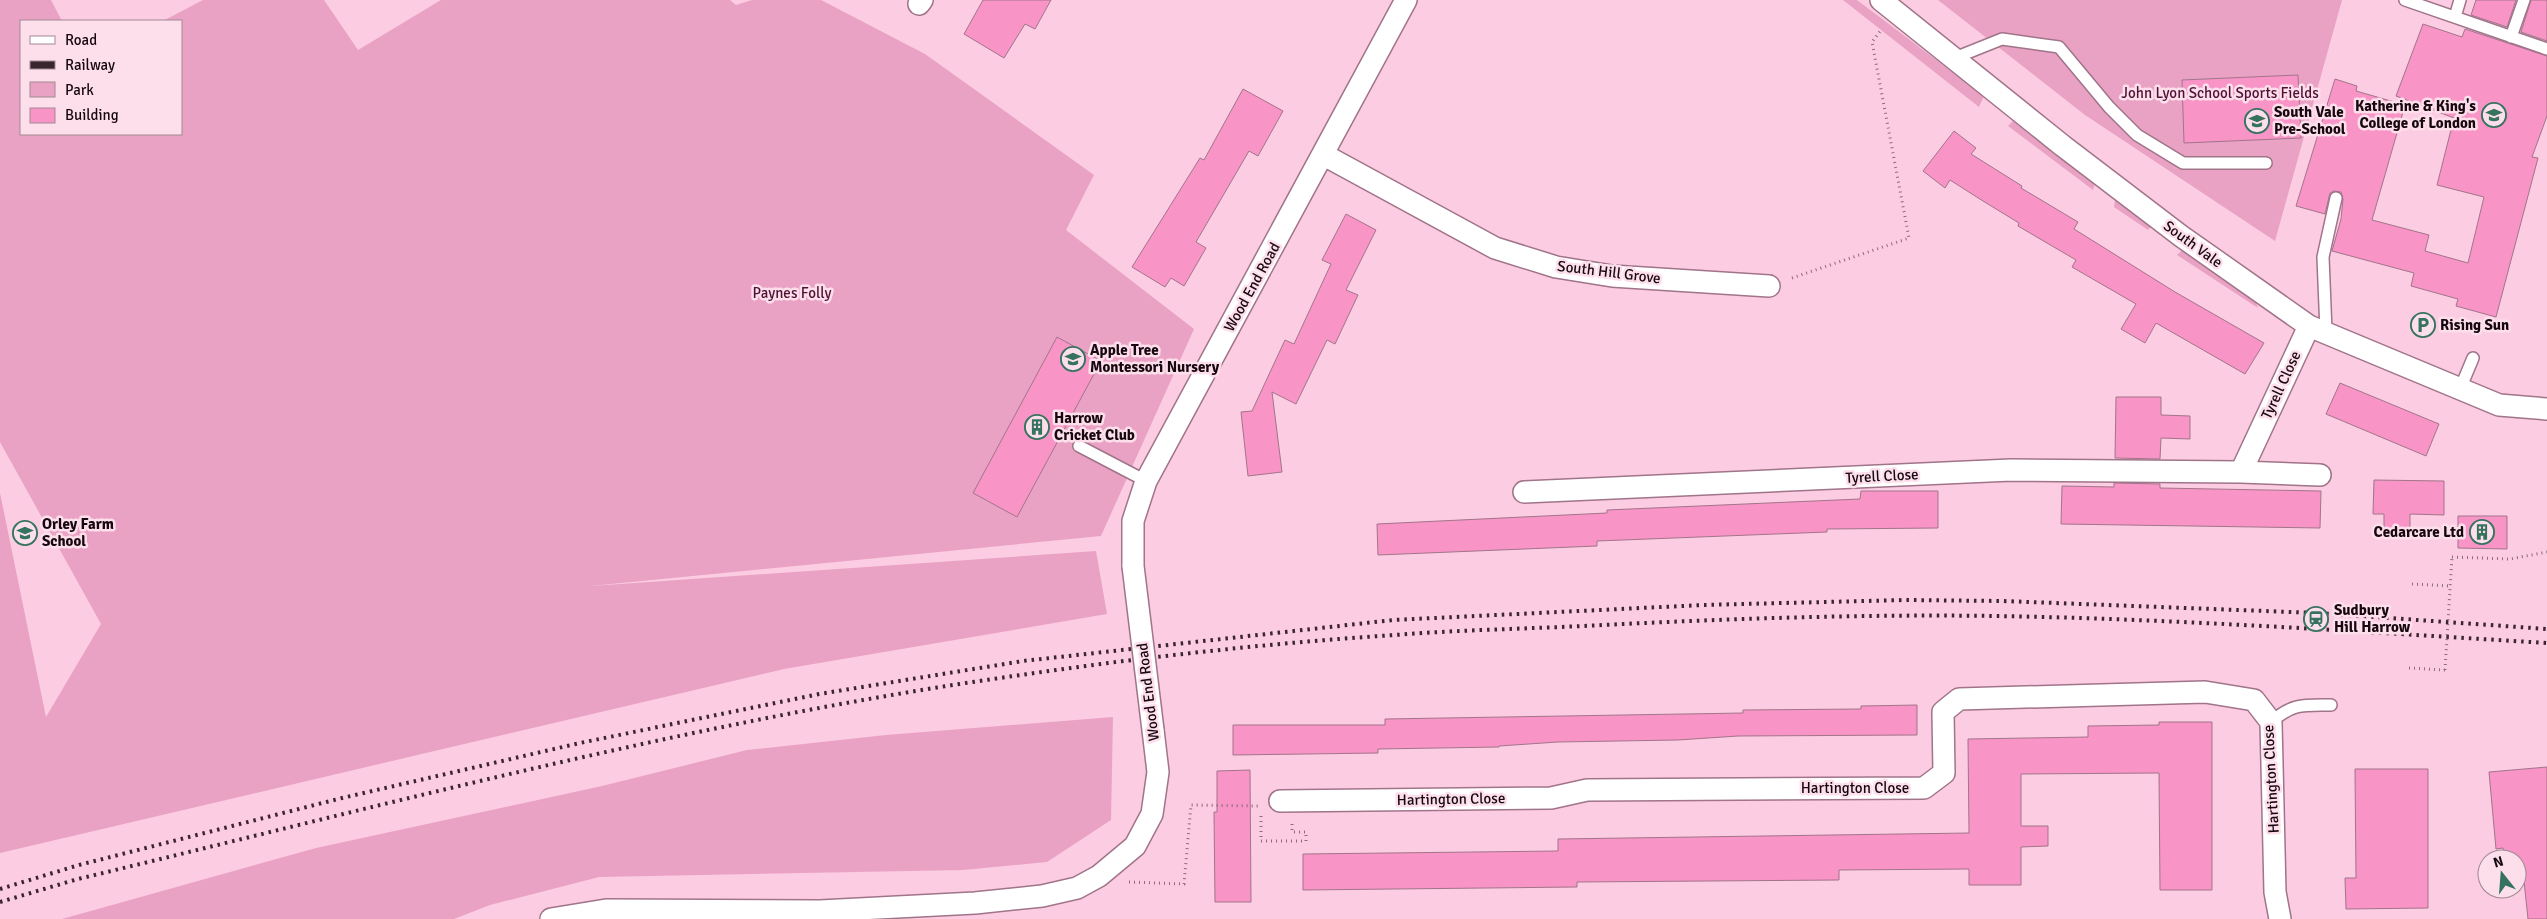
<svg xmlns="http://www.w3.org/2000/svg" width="2547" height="919" font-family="Signika,sans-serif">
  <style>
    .green { fill: #e9a2c4 }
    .building { fill: #f894c6; stroke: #a1758a }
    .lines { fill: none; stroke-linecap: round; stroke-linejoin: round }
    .service-casing { stroke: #a07489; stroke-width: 14 }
    .minor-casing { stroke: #a07489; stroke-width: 24 }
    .path { stroke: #8c6c7a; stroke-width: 3; stroke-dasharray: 1 4; stroke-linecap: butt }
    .service { stroke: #fff; stroke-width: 11 }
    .minor { stroke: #fff; stroke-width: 21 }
    .rail { stroke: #39252e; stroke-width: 4; stroke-dasharray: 2.5 5; stroke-linecap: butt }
    .minor-bridge-casing { stroke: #a07489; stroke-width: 24; stroke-linecap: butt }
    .path-bridge { stroke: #8c6c7a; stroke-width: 3; stroke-dasharray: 1 4; stroke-linecap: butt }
    .minor-bridge { stroke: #fff; stroke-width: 21 }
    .labels { text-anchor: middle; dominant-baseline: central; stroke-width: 5; stroke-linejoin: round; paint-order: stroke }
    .park-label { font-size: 15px; fill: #4e1134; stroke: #fddfec }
    .poi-label { font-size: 15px; font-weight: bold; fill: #17080f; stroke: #fddfec; text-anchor: start }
    .street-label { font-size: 15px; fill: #17080f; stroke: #fddfec }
  </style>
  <rect width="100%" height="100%" fill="#fccce2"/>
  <path class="green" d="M0,0H51L62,21H21V134H181V21H163L203,0H324L358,50L441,0H730L736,5L752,0H821L925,54L1094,175L1066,230L1194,329L1101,536L591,586L1096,551L1107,614L784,669L0,853V493L46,717L101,624L0,442Z
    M1843,0H1857L1984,96L1979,107Z
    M1938,0H2342L2275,241L2085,115Z
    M2013,121L2095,183L2093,190L2008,126Z
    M2115,200L2151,226L2148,230L2114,207Z
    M2182,250L2256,303L2258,308L2177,255Z
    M1113,717L1111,820L1047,862L963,870L599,877L490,905L454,919H62L316,848L602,786L747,750L886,735Z"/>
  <path class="building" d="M983,0H1051L1035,29L1025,24L1004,58L964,34Z
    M2476,0H2516L2507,27L2471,15Z
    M2531,0H2547V41L2521,32Z
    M2423,24L2462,37L2465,29L2547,56V116L2532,157L2538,158L2496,317L2456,306L2458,299L2411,286L2414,273L2332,251L2341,219L2343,199L2341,192L2334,191L2330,193L2325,214L2296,206L2335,79L2357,86L2356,91L2405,105L2372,220L2429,235L2425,251L2468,263L2484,197L2437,185L2454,118L2396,96Z
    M2298,75L2301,138L2184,143L2182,80Z
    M1243,89L1283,111L1258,156L1249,151L1196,242L1206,248L1184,286L1171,278L1165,287L1132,267L1200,158L1204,160Z
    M1954,131L1976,148L1971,154L2022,186L2021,188L2078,222L2074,229L2175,292L2264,343L2245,374L2156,323L2145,343L2121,329L2136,304L2072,267L2076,260L2018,226L2019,223L1983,201L1950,180L1945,188L1923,171Z
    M1346,214L1376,230L1346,290L1358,295L1335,344L1327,340L1296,404L1272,392L1282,472L1248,476L1241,412L1252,411L1285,340L1294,344L1331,264L1322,260Z
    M1057,337L1101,361L1017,517L973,493Z
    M2340,383L2439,424L2426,456L2326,414Z
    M2116,397H2161V415L2190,416V439L2161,438L2160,459L2115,458Z
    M2374,480L2444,481V515L2410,514V532H2384V514H2373Z
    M2114,483L2160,484V488L2321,491L2320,528L2061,524L2062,486L2114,487Z
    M1861,491H1938V528L1827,529V532L1597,541V546L1378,555L1377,524L1607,513V510L1860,499Z
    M2458,516H2507V549L2458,548Z
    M1917,705V735L1738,736L1678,740L1558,742L1499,746V747L1378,749V753L1233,755V725H1385V719L1743,713V710L1861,709V706Z
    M2159,722H2212V890H2160L2159,773L2021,774V826H2048V846L2021,847V885H1969V869L1839,870V880L1577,882V887L1303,890V854L1558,851V839L1969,833L1968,739L2088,737V726L2159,725Z
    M2547,767V919H2528L2524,881L2517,882V859H2504L2503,848L2496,849L2489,772Z
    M2355,769H2428V908L2346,909L2345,878H2356Z
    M1250,770L1251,902H1215L1214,812H1217V771Z"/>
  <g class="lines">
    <defs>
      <path id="service" d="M2405,0L2547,49
        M2455,17L2460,0
        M2511,37L2524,0
        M1952,59L2002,39L2059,47L2109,107L2137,135L2183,163H2266
        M2326,332L2323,257L2336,198
        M2460,389L2473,358
        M1079,446L1146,481
        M2271,722C2293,703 2303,705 2331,705"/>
      <path id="minor" d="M1881,0L2063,146L2181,236L2309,326L2499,405L2547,409
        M919,4L922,0
        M1324,155L1495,248L1556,267L1612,276L1769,286
        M2241,472L2320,475
        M1524,492L2011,470L2241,472L2309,326
        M1133,566V521L1146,481L1406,0
        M1280,801L1551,798L1587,790L1924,788L1944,773L1943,712L1959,699L2205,692L2254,700L2271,722L2275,892L2280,919
        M551,919L606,910L820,911L975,903L1042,896L1077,888L1099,876L1135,846L1152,814L1158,772L1153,730"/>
    </defs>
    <use href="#service" class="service-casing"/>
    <use href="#minor" class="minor-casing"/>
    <path class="path" d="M1792,278L1909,238L1872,42L1881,30
      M2452,557L2510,559L2547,552
      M2412,584L2450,586
      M2409,668L2445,670
      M1261,816V841H1306V832H1292V824
      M1129,882L1184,884L1191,805L1258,806"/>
    <use href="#service" class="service"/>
    <use href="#minor" class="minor"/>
    <path class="rail" d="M0,889L79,865L342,798L580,743L819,694L1023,661L1393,620L1703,605L1905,600L2003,601L2317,613L2547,629
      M0,902L78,879C390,804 702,719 1021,675C1145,657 1270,643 1395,635C1457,630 1520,629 1583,626C1720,619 1858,614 1996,616C2180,619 2364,632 2547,643"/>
    <defs>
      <path id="minor-bridge" d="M1133,566L1153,730"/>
    </defs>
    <use href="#minor-bridge" class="minor-bridge-casing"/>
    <path class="path-bridge" d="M2445,670L2452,557"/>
    <use href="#minor-bridge" class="minor-bridge"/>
  </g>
  <defs>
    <symbol id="university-ring" viewBox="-11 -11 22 22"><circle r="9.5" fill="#fddfec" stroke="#36735f" stroke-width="1.5"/><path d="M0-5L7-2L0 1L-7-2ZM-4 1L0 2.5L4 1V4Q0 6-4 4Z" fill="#36735f"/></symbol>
    <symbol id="school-ring" viewBox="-11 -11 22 22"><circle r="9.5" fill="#fddfec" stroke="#36735f" stroke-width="1.5"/><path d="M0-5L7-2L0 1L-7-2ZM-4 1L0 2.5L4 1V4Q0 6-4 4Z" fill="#36735f"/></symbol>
    <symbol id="parking-ring" viewBox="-11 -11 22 22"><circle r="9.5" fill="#fddfec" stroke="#36735f" stroke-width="1.5"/><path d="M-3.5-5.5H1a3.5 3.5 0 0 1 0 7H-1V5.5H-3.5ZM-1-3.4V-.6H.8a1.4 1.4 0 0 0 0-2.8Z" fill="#36735f"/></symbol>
    <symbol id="building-ring" viewBox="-11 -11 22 22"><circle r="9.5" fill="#fddfec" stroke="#36735f" stroke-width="1.5"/><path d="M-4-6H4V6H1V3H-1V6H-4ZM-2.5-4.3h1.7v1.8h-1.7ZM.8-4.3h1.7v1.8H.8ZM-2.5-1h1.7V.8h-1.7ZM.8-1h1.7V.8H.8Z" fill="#36735f"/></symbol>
    <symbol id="station-ring" viewBox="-11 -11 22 22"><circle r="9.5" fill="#fddfec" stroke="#36735f" stroke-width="1.5"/><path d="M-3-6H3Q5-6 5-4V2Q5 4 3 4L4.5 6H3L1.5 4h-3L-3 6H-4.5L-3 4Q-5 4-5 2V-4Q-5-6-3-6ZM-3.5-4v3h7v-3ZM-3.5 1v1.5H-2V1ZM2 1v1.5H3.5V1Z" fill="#36735f"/></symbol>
  </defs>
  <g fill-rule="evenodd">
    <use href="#university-ring" x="2480" y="101" width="28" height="28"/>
    <use href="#school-ring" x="2243" y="107" width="28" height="28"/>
    <use href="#parking-ring" x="2409" y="311" width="28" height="28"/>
    <use href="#school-ring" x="1059" y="345" width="28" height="28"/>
    <use href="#building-ring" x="1023" y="413" width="28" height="28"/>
    <use href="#building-ring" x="2468" y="518" width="28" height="28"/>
    <use href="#school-ring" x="11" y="519" width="28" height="28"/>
    <use href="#station-ring" x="2302" y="605" width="28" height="28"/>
  </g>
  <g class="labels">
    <g class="park-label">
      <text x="2220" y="93">John Lyon School Sports Fields</text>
      <text x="792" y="293">Paynes Folly</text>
    </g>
    <g class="poi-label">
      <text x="2476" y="106" text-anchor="end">Katherine &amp; King's<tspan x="2476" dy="17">College of London</tspan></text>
      <text x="2274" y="112">South Vale<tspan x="2274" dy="17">Pre-School</tspan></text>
      <text x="2440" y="325">Rising Sun</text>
      <text x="1090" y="350">Apple Tree<tspan x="1090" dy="17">Montessori Nursery</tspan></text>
      <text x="1054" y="418">Harrow<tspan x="1054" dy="17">Cricket Club</tspan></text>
      <text x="42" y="524">Orley Farm<tspan x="42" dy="17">School</tspan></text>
      <text x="2464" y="532" text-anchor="end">Cedarcare Ltd</text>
      <text x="2334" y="610">Sudbury<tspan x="2334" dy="17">Hill Harrow</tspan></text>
    </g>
    <g class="street-label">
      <text transform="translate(2193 244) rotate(36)">South Vale</text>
      <text transform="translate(1609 272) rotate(7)">South Hill Grove</text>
      <text transform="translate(1252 287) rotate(-61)">Wood End Road</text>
      <text transform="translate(2281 385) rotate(-65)">Tyrell Close</text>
      <text transform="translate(1882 476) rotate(-3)">Tyrell Close</text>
      <text transform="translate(1148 692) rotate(-97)">Wood End Road</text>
      <text transform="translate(2271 779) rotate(-93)">Hartington Close</text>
      <text x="1855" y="788">Hartington Close</text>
      <text transform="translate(1451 799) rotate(-1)">Hartington Close</text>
    </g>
  </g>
  <rect x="20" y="20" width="162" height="115" fill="#fddfec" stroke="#a18994"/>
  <rect x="30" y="36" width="25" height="8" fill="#ffffff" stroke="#a18994"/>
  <text x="65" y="45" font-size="15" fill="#17080f">Road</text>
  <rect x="30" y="61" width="25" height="8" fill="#39252e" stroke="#a18994"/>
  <text x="65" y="70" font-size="15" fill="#17080f">Railway</text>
  <rect x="30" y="82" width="25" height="15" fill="#e9a2c4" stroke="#a18994"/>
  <text x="65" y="95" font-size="15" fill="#17080f">Park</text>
  <rect x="30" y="108" width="25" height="15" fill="#f894c6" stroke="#a18994"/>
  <text x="65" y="120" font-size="15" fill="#17080f">Building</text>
  <g transform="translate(2502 874) rotate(343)"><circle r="24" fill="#fddfec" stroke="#a18994"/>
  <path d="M0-4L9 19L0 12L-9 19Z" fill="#36735f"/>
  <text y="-8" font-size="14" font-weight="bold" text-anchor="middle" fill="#17080f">N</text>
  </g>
</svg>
